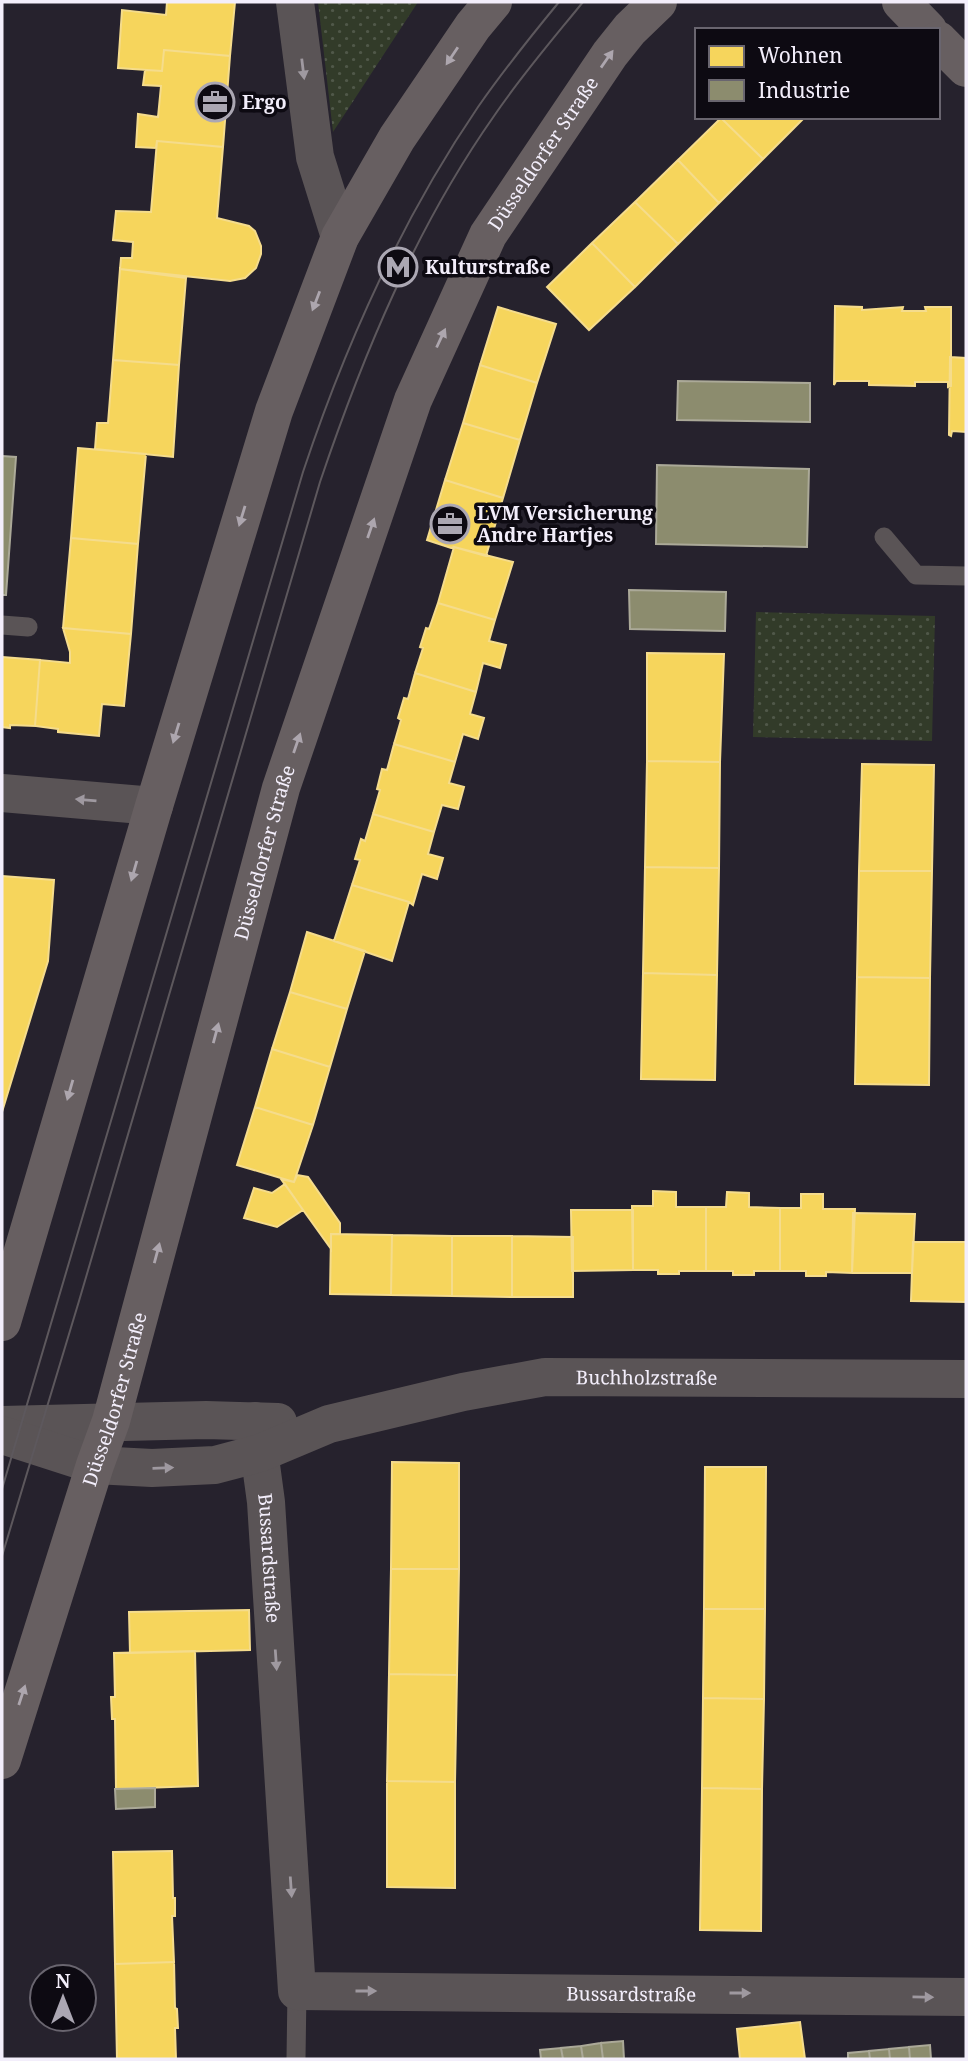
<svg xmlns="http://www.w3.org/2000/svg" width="968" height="2061" font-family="'Noto Serif',serif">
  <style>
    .park { fill: url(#park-dots) }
    .homes { fill: #f6d55c; stroke: #f5dc8c; stroke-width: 2 }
    .industry { fill: #8c8c6e; stroke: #aba998; stroke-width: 2 }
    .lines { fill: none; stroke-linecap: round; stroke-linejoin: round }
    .lane { stroke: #5a5456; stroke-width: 19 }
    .street { stroke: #5a5456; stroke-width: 38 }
    .secondary { stroke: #675f61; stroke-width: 38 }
    .tram { stroke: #5d585d; stroke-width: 2 }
    .oneway { fill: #ada6ae }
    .oneway2 { fill: #9f99a0 }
    .labels { text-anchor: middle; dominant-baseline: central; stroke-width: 7; stroke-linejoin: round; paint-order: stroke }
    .poi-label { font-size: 19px; font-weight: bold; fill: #f3eefb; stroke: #0d0a12; text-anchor: start }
    .street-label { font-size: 19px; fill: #f3eefb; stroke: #0d0a12 }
  </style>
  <defs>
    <pattern id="park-dots" width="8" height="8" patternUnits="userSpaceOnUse" patternTransform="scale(1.75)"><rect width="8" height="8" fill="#323b29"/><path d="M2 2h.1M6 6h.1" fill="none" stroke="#505849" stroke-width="1.8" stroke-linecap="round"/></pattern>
  </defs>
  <rect width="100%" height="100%" fill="#26222d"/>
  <path class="park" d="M318,2H418L333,132Z
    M756,612L935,616L932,741L753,737Z"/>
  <path class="homes" d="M167,2H235L230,56L164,50L162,71L118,68L122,10L166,15Z
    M164,50L230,56L223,147L157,141L156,148L136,147L138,114L158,117L161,86L143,85L145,70L162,71Z
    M805,117L763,159L721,118V117Z
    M721,118L763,159L719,203L678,160Z
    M157,141L223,147L217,218L249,226L255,231L261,246V254L256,268L245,278L230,281L120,269L121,258H132L133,242L113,240L116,211L151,212Z
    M678,160L719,203L678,244L635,202Z
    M635,202L678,244L635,287L592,243Z
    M592,243L635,287L589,330L547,287Z
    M120,269L186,278L179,365L113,360Z
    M835,306L862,307V310L903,307L902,311H926L925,307H951V386L948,387V382H915V386L869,385V381H836L834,385Z
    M498,307L556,324L537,383L480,365Z
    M950,357L966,358V432L952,431L951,436L949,435Z
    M113,360L179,365L173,457L95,449L97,423H108Z
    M480,365L537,383L520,440L463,423Z
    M463,423L520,440L503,498L445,480Z
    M78,448L146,454L138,544L71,538Z
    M445,480L503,498L486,556L454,547L451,548L427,540Z
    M71,538L138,544L131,634L63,628Z
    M454,547L513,562L495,620L438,603Z
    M438,603L495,620L489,641L506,645L500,668L483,663L476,692L415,673L423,648L420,647L426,628L429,629Z
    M63,628L131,634L124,706L102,704L99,736L58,732V729L35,726L40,660L70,663V652Z
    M647,653L724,654L720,762L647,761Z
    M2,657L40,660L35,726L10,725V728L2,727Z
    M415,673L476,692L470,714L484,718L478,739L463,734L455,762L394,744L401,720L398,718L404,698L408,699Z
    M394,744L455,762L449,783L464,787L458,809L442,805L434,832L373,814L380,790L377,789L382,769L387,770Z
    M647,761L720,762L719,868L645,867Z
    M862,764L934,765L932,871H859Z
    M373,814L434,832L428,854L443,858L437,879L422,874L413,905L409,902L352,885L360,860L355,859L361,839L365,841Z
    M645,867L719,868L717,975L643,973Z
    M859,871H932L930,978L857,977Z
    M2,876L54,880L48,961L2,1112Z
    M352,885L409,902L392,961L334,941Z
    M307,932L365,951L347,1009L290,992Z
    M643,973L717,975L715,1080L641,1079Z
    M857,977L930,978L929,1085L855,1084Z
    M290,992L347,1009L330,1067L272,1049Z
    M272,1049L330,1067L313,1125L255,1107Z
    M255,1107L313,1125L294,1182L237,1165Z
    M297,1175L308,1177L340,1223V1234H331V1249L281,1179L294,1182Z
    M285,1184L303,1210L277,1227L244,1218L254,1188L272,1193Z
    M653,1191L676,1192V1207H706V1271H679V1274H658V1270H633L632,1206H653Z
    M727,1192L749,1193V1207L780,1208V1271H754V1275H733V1271H706V1207H726Z
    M801,1194H823V1209H855L852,1273L826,1272V1276H806V1271H780V1208H801Z
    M571,1210H633V1270L572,1271Z
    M853,1213L915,1214L912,1273H852Z
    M331,1234L392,1235L391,1295L330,1294Z
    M392,1235L452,1236V1296L391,1295Z
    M452,1236H512V1297L452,1296Z
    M512,1236L573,1237V1297H512Z
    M913,1242H966V1302L911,1301Z
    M392,1462L459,1463V1569H391Z
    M705,1467H766L765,1609H704Z
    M391,1569H459L457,1675L389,1674Z
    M704,1609H765L764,1699L703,1698Z
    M249,1610L250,1650L130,1653L129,1612Z
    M195,1651L198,1786L116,1789L115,1719H112L111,1697H115L114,1653Z
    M389,1674L457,1675L455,1782L387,1781Z
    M703,1698L764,1699L762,1789L702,1788Z
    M387,1781L455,1782V1888L387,1887Z
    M702,1788L762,1789L761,1931L700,1930Z
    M172,1851L173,1898H175V1916H172L174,1962L115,1964L113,1852Z
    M174,1962L175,2008L177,2009L178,2028H175L176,2059H117L115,1964Z
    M800,2022L805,2059H740L737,2029Z"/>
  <path class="industry" d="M678,381L810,383V422L677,420Z
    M2,456L16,457L6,595H2Z
    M657,465L809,469L807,547L656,544Z
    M629,590L726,592L725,631L630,629Z
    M155,1788V1807L116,1809L115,1789Z
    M623,2041L624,2059H603L601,2043Z
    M601,2043L603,2059H583L581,2046Z
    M930,2045L931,2059H910L909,2047Z
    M581,2046L583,2059H563L561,2048Z
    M909,2047L910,2059H890L889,2049Z
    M561,2048L563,2059H541L540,2050Z
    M889,2049L890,2059H870L869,2051Z
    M869,2051L870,2059H848V2053Z"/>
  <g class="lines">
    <path class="lane" d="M884,537L916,575L966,576
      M2,625L28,627
      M296,2059L297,1991"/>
    <g class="street">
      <path d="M295,2L315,157L340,237"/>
      <path d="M2,793L154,806"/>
      <path id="s1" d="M255,1421L266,1502L297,1991L966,1997"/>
      <path d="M2,1425L206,1420L278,1422"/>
      <path id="s2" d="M2,1435L95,1465L152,1468L215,1465L260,1453L329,1424L463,1392L545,1377L966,1379"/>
    </g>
    <g class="secondary">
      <path d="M901,2L928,30"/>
      <path d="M938,40L966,68"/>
      <path d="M2,1322L154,806L274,411L340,237L397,138L473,26L493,2"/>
      <path id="s3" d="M2,1760L95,1465L111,1421L281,788L413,400L488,235L610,54L630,29L658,2"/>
    </g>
    <path class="tram" d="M2,1489L303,472C346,343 401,220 478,107C503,71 531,36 559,2
      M2,1556L79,1301L320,482C363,355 416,227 494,116C521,76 553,39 583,2"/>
  </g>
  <defs><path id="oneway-solid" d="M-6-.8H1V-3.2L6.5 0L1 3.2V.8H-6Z" transform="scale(1.75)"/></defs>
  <g class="oneway">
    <use href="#oneway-solid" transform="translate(452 56) rotate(124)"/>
    <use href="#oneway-solid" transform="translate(607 59) rotate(-55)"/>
    <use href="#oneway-solid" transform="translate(316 301) rotate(111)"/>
    <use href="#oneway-solid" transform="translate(441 338) rotate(-65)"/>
    <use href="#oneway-solid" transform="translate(242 516) rotate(107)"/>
    <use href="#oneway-solid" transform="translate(371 528) rotate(-71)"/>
    <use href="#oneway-solid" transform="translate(176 733) rotate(107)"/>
    <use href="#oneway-solid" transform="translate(297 743) rotate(-71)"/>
    <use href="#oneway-solid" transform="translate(134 871) rotate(106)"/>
    <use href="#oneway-solid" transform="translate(216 1033) rotate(-75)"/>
    <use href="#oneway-solid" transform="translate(70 1090) rotate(106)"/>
    <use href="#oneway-solid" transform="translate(157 1253) rotate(-75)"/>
    <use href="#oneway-solid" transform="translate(22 1695) rotate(-72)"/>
  </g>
  <g class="oneway2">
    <use href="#oneway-solid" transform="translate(303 69) rotate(83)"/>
    <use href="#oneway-solid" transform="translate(86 800) rotate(-175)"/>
    <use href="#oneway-solid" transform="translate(163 1468) rotate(-2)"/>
    <use href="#oneway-solid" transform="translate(276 1660) rotate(86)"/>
    <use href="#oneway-solid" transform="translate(291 1887) rotate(86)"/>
    <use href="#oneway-solid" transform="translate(366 1991)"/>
    <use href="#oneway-solid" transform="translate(740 1993)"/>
    <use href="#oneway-solid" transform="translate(923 1997) rotate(1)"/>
  </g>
  <defs>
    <symbol id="office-ring" viewBox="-11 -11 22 22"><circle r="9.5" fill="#0d0a12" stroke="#aba7b3" stroke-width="1.5"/><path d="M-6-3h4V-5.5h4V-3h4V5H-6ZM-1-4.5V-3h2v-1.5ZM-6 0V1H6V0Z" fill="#aba7b3"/></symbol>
    <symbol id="metro-ring" viewBox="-11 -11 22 22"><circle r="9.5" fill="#0d0a12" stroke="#aba7b3" stroke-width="1.5"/><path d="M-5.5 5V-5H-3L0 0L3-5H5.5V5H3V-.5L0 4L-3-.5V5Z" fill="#aba7b3"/></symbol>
  </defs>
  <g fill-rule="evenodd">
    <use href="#office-ring" x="193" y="80" width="44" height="44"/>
    <use href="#metro-ring" x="376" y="245" width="44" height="44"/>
    <use href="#office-ring" x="428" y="502" width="44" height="44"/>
  </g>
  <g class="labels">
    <g class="poi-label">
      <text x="242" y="102">Ergo</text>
      <text x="425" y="267">Kulturstraße</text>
      <text x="477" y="513">LVM Versicherung<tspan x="477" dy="22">Andre Hartjes</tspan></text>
    </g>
    <g class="street-label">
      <text stroke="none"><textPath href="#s3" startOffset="1701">Düsseldorfer Straße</textPath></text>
      <text stroke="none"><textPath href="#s3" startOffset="945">Düsseldorfer Straße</textPath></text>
      <text stroke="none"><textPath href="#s2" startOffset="662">Buchholzstraße</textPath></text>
      <text stroke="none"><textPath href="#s3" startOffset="378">Düsseldorfer Straße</textPath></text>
      <text stroke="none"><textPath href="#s1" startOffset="138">Bussardstraße</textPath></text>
      <text stroke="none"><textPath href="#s1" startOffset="906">Bussardstraße</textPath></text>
    </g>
  </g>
  <rect width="968" height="2061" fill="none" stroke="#f3eefb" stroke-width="7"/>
  <rect x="695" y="28" width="245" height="91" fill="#0d0a12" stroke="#69656f" stroke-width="2"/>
  <rect x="709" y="46" width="35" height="21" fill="#f6d55c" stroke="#69656f" stroke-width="2"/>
  <text x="758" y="63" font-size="21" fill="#f3eefb">Wohnen</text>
  <rect x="709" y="80" width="35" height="21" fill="#8c8c6e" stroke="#69656f" stroke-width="2"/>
  <text x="758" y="98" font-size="21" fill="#f3eefb">Industrie</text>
  <g transform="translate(63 1998)"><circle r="33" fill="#0d0a12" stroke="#69656f" stroke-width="2"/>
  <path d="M0-5L12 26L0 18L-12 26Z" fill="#aba7b3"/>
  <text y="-10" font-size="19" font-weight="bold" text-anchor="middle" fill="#f3eefb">N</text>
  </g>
</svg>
